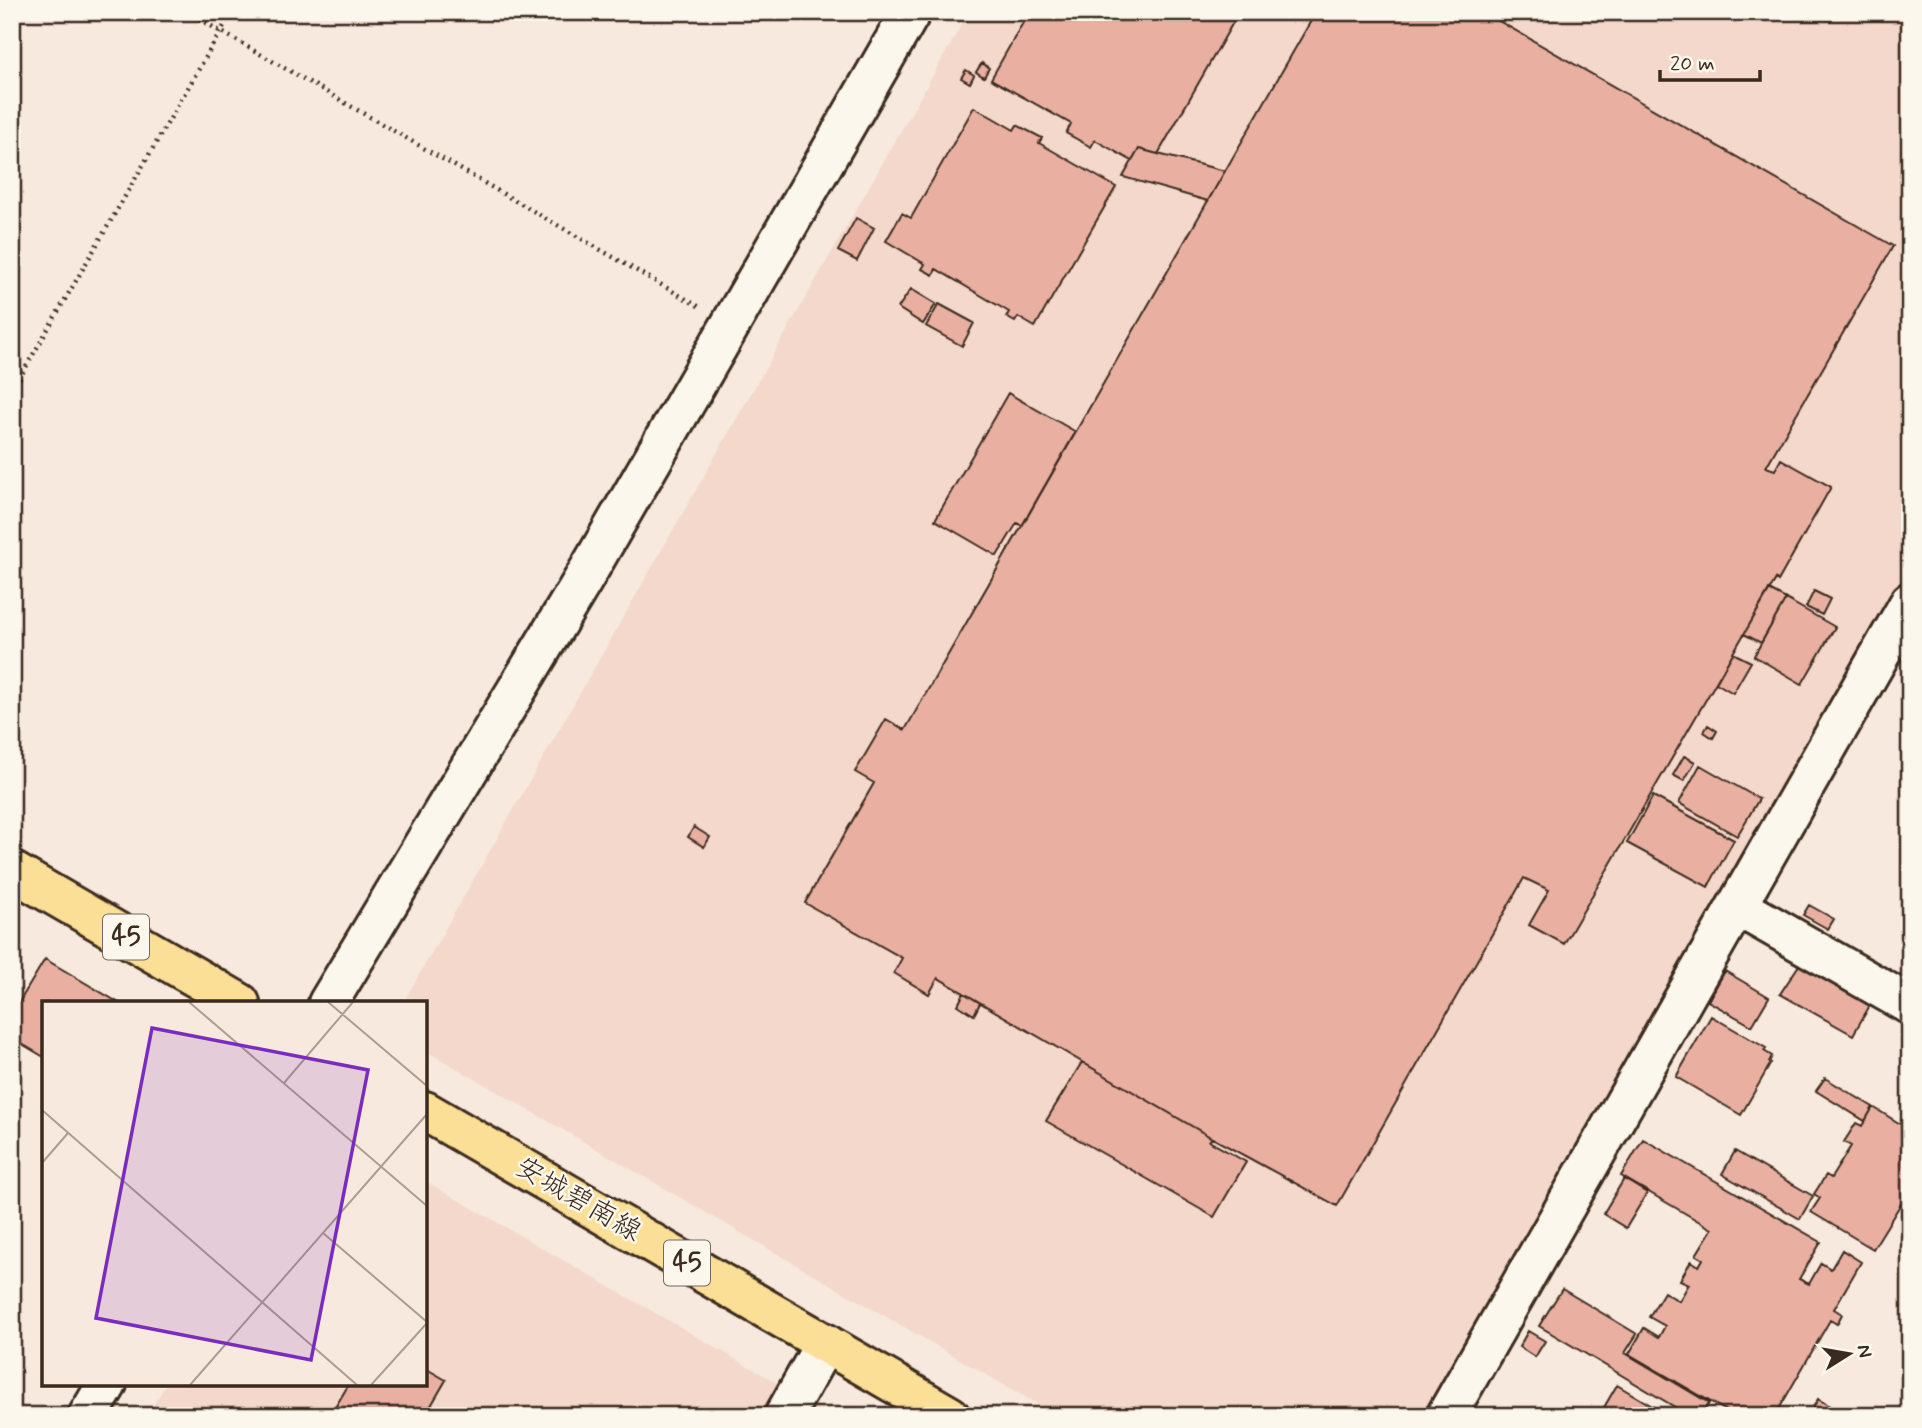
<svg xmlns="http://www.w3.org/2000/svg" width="1922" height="1428" font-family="Mynerve,'Klee One',sans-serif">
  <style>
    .built { fill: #f3d8cb }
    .building { fill: #e9b0a2; stroke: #3b2a1e; stroke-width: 2 }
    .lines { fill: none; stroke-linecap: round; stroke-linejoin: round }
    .street-casing { stroke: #3b2a1e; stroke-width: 44 }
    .secondary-casing { stroke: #3b2a1e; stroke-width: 44 }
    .primary-casing { stroke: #3b2a1e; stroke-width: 44 }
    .path { stroke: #3b2a1e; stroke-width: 4.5; stroke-dasharray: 2 5; stroke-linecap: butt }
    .street { stroke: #fbf7ec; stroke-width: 38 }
    .secondary { stroke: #fbf7ec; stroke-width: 38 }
    .primary { stroke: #fbdf96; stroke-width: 38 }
    .labels { text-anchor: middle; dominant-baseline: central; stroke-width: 5; stroke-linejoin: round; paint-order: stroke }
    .shield { fill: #fbf7ec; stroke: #75685c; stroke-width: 2 }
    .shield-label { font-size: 26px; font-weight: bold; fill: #3b2a1e }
    .street-label { font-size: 28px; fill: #3b2a1e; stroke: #fbf7ec }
    .inset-road { fill: none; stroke: #ac9d91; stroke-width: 2 }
    .view { fill: #7b2cbf; fill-opacity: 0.15; stroke: #7b2cbf; stroke-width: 3.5 }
    .inset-edge { fill: none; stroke: #3b2a1e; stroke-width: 3.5 }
  </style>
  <rect width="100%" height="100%" fill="#f7e9dd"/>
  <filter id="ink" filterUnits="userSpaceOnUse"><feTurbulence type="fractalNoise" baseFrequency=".0143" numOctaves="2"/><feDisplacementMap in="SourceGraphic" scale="14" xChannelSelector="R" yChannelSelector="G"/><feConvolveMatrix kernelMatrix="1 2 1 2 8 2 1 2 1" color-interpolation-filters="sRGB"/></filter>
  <g filter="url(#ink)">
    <path class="built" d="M969,12H1910V571L1421,1416H1058L425,1050V1003H403Z
      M425,1181L835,1416H147L166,1384H425Z"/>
    <path class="building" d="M1029,12H1239L1158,154L1139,149L1132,161L1095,140L1091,147L1066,133L1071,124L991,79Z
      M1316,12H1483L1893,246L1766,467L1775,470L1781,459L1831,487L1778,581L1776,579L1564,944L1529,925L1549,890L1524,878L1337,1206L1212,1138L938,978L929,994L894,973L902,958L805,903L874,783L855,772L886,719L905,730Z
      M982,63L989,68L984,77L976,72Z
      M966,70L974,75L970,83L961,78Z
      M974,107L1014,130L1017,125L1042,138L1039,143L1116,187L1035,327L1018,317L1015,322L1006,317L1009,312L936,269L933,275L922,269L925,264L886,241L902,213L911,218Z
      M1139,149L1158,154L1225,171L1208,201L1123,177Z
      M856,218L874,228L857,261L838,251Z
      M911,289L936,304L923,324L898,308Z
      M939,304L974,323L962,346L926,326Z
      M1008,393L1076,432L1022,526L1017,523L997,556L935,520Z
      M1769,590L1786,599L1761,643L1744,634Z
      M1814,591L1830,599L1822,615L1806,607Z
      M1786,599L1835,627L1802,684L1754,656Z
      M1733,653L1751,662L1733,693L1716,683Z
      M1708,725L1717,731L1713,738L1704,732Z
      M1684,756L1695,762L1684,781L1673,775Z
      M1700,765L1759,799L1737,836L1679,803Z
      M1653,796L1734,840L1708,887L1627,843Z
      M694,827L710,837L704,847L688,837Z
      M1809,905L1834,919L1828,929L1803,915Z
      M45,959L119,1003H44V1057L12,1038V1014Z
      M1803,959L1873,1000L1853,1035L1780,994Z
      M1725,971L1769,997L1752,1026L1708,1001Z
      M964,993L980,1003L974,1015L958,1005Z
      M1711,1016L1766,1048L1764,1051L1772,1056L1769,1062L1771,1063L1741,1115L1676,1077Z
      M1082,1062L1212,1138L1209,1141L1246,1162L1214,1217L1046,1121Z
      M1825,1078L1873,1107L1865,1121L1816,1091Z
      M1873,1107L1910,1130V1189L1873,1249L1811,1212L1820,1198L1814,1194L1826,1175L1831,1178L1851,1146L1844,1142L1856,1123L1862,1126Z
      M1643,1139L1821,1242L1799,1279L1809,1284L1821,1263L1831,1269L1842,1250L1861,1262L1834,1309L1842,1314L1837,1324L1830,1320L1775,1416H1735L1629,1354L1644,1328L1659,1337L1665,1326L1649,1317L1664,1292L1679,1301L1689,1284L1680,1280L1691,1261L1699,1266L1703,1259L1696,1255L1712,1229L1621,1176Z
      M1735,1151L1813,1196L1800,1219L1722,1174Z
      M1624,1179L1647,1193L1626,1228L1603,1214Z
      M1562,1289L1637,1334L1625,1353L1709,1403L1701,1416H1690L1539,1326Z
      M1528,1331L1545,1341L1535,1357L1519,1347Z
      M425,1368L446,1380L425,1416H330L349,1384H425Z
      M1617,1385L1669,1416H1599Z
      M1818,1399L1846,1416H1808Z"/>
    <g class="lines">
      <defs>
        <path id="street" d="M1737,906L1910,1005
          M1446,1416L1910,602"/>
        <path id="secondary" d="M328,1003L583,580L911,12
          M88,1416L107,1384
          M784,1416L825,1343"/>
        <path id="primary" d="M12,871L240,1003
          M425,1111L950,1416"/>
      </defs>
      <use href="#street" class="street-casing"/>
      <use href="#secondary" class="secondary-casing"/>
      <use href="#primary" class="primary-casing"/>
      <path class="path" d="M187,12L700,307
        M12,391L232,12"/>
      <use href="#street" class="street"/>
      <use href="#secondary" class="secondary"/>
      <use href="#primary" class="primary"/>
    </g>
  </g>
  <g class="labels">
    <g class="shield">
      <rect x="103" y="914.5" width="46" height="45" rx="5"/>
      <rect x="664" y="1240.5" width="46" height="45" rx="5"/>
    </g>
    <g class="shield-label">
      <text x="126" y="937">45</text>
      <text x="687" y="1263">45</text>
    </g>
    <g class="street-label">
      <text transform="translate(578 1200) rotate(30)">安城碧南線</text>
    </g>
  </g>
  <g transform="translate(42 1001)">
    <rect width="385" height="385" fill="#f7e9dd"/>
    <path class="inset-road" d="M147,1L385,205M286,1L385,85M242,82L311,1M0,109L315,384M0,162L26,132M281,232L385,321V322L329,384M148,384L385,113"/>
    <path class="view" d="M110,27L326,69L269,359L54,317Z"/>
    <rect width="385" height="385" class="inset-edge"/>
  </g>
  <rect width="1922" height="1428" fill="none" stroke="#fbf7ec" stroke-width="42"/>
  <rect x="21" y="21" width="1880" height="1386" fill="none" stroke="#3b2a1e" stroke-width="2.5" filter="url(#ink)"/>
  <g transform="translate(1849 1354) rotate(79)" stroke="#fbf7ec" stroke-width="5" paint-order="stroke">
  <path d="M0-5L12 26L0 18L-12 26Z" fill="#3b2a1e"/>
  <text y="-10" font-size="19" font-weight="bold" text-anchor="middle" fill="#3b2a1e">N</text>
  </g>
  <path d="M1660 70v10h100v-10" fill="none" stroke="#3b2a1e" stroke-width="3.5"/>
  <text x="1670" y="70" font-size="21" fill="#3b2a1e" stroke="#fbf7ec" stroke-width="5" paint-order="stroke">20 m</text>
</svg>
